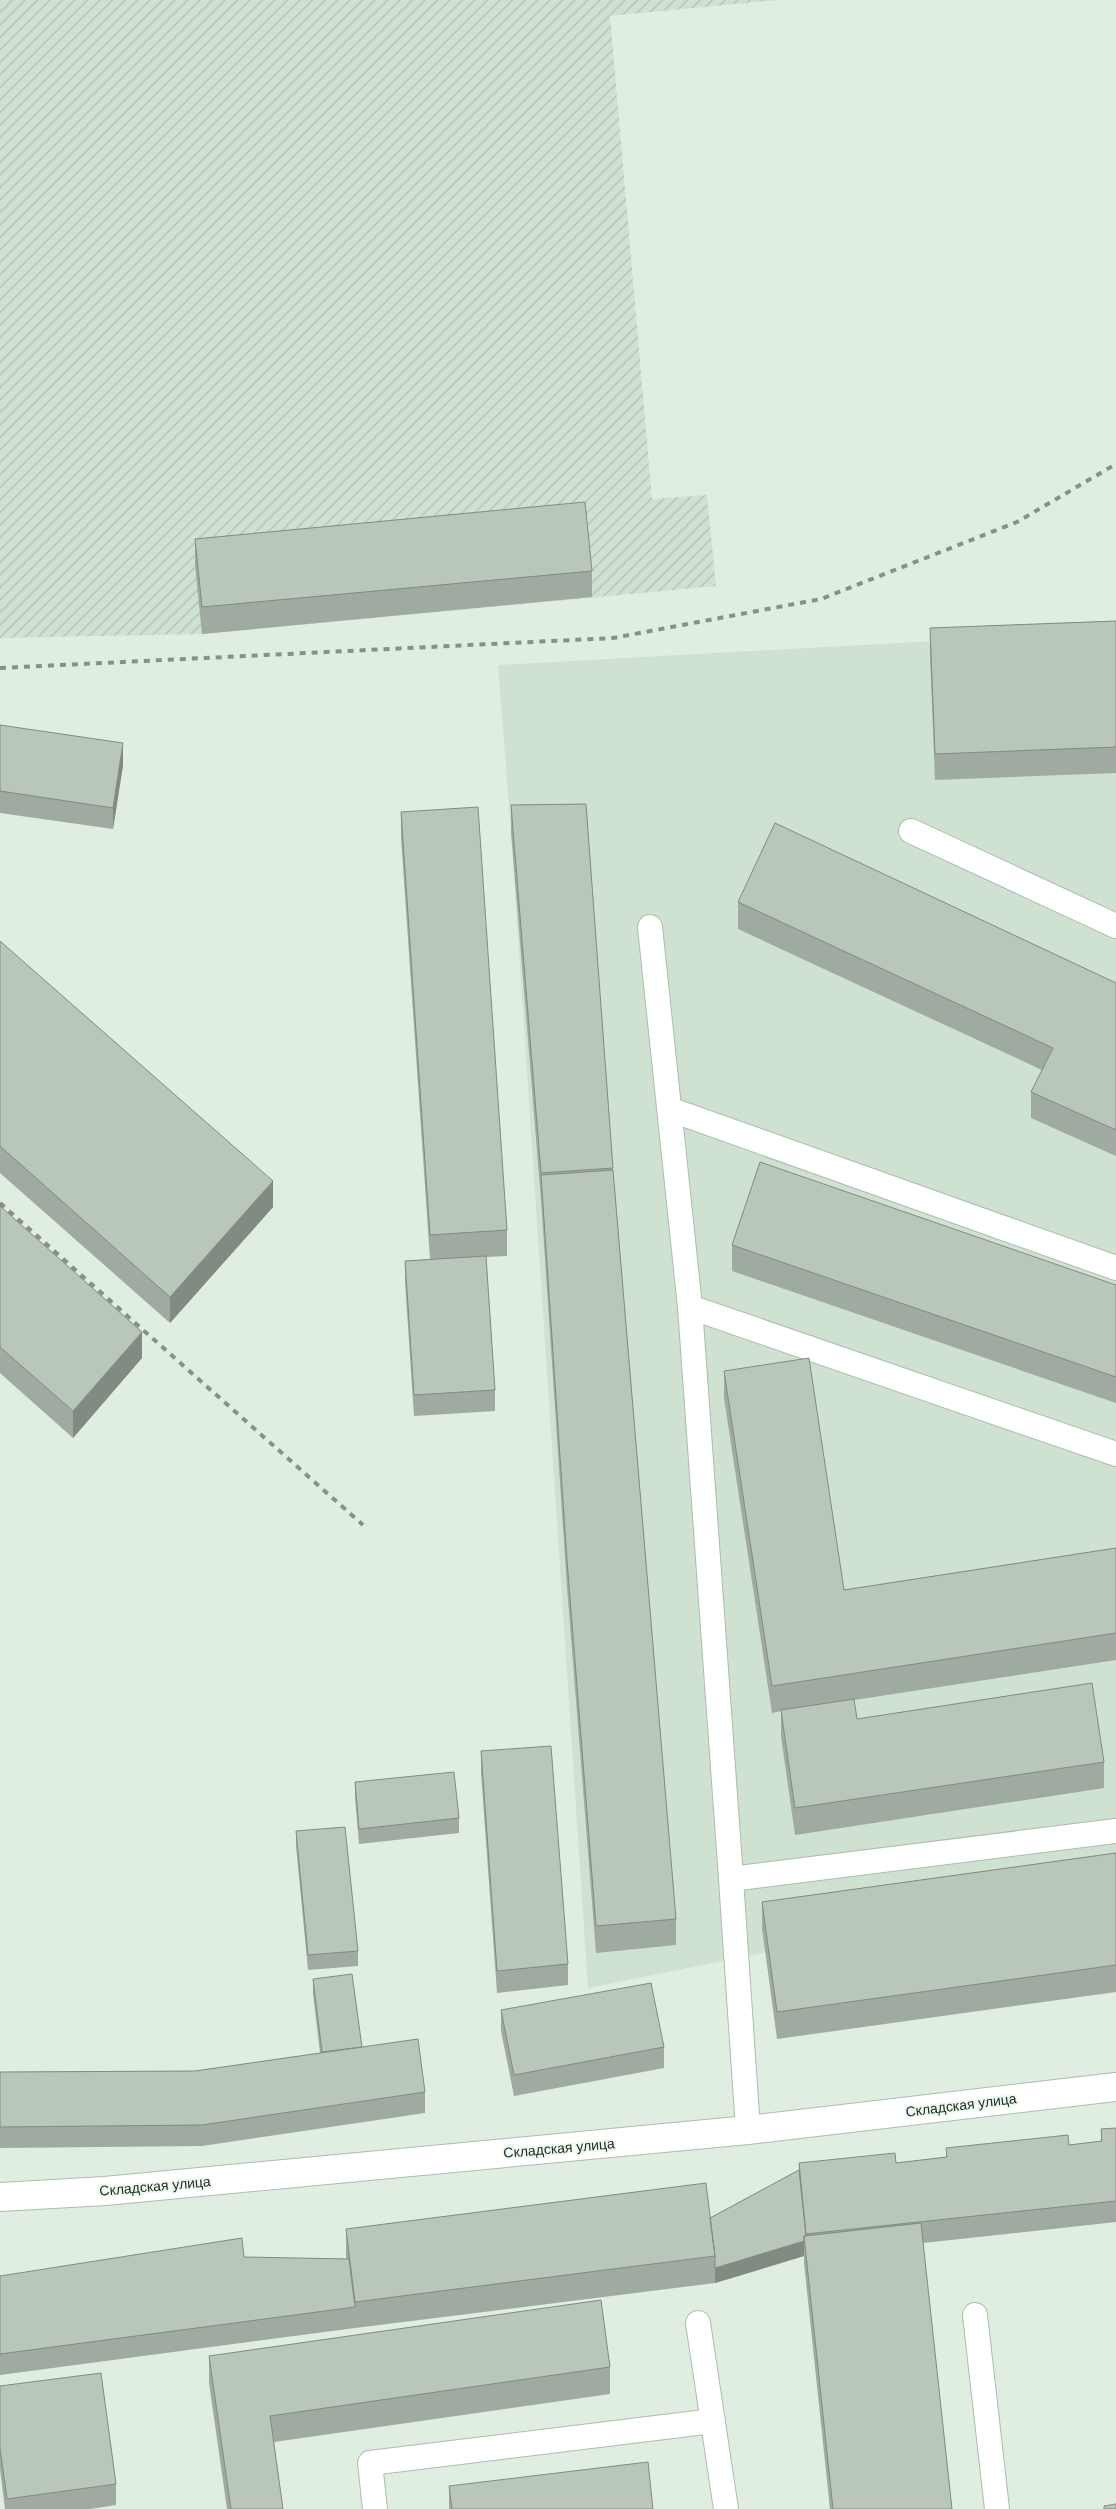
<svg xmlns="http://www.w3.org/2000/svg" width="1116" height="2509" font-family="Arial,sans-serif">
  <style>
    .built { fill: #cfe1d0 }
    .industrial { fill: url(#industrial-furrows) }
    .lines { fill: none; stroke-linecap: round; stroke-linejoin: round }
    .lane-casing { stroke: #afbbaf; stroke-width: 26 }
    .street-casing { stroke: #afbbaf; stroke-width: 30 }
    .lane { stroke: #fff; stroke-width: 24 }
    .street { stroke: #fff; stroke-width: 28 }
    .rail { stroke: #879187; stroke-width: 4; stroke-dasharray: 6 6; stroke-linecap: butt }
    .wall { fill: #9faaa0 }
    .shaded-wall { fill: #828b82 }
    .building { fill: #b9c6ba; stroke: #828b82 }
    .labels { text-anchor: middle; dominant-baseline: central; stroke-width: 4; stroke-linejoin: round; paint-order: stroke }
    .street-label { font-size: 14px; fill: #272c27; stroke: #edfbee }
  </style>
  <defs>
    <pattern id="industrial-furrows" width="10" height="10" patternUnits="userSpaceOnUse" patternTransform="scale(1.25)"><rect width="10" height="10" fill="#cfe1d0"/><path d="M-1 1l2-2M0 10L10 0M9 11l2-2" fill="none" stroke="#b2c1b3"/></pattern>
  </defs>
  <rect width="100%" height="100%" fill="#e0eee1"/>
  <path class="built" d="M1116,631V1882L588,1988L511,832L498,665Z"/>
  <path class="industrial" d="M0,0H778L610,16L652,499L707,495L716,586L202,634L0,638Z"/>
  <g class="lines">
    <defs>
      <path id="lane" d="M911,831L1116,926
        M650,927L690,1307L731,1879L1116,1831
        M669,1109L1116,1268
        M690,1307L1116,1454
        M731,1879L748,2130
        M975,2315L997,2509
        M698,2323L726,2509
        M375,2509L370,2463L713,2421"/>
      <path id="street" d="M0,2197L105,2191L748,2130L1116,2087"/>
    </defs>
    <use href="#lane" class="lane-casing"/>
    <use href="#street" class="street-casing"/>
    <use href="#lane" class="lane"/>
    <use href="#street" class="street"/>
    <path class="rail" d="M0,668L613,638L821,599L1017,522L1116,464
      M0,1203L363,1525"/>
  </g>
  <path class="wall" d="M195,539L592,571V597L202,634L195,565Z
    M1116,621V773L935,780L930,655V628Z
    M0,725L123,765L113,829L0,813Z
    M586,804L613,1170L676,1919V1945L596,1953L567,1587L541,1200L511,832V805Z
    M401,812L507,1230V1256L486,1257L495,1390V1411L414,1416L405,1282V1261L430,1259L401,838Z
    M738,902L1116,983V1156L1031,1118V1092L1042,1070L738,929Z
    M0,941L273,1207L170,1323L0,1173Z
    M0,1206L142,1358L73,1438L0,1373Z
    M732,1245L1116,1285V1403L732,1271Z
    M724,1371L844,1590L1116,1548V1660L854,1700L857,1719L1104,1762V1788L795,1835L781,1736V1711L772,1713L724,1398Z
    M481,1751L568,1964V1985L497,1993L481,1773Z
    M355,1782L459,1818V1833L359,1844L355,1797Z
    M296,1831L358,1951V1966L308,1970L296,1846Z
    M1116,1853V1992L777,2039L762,1928V1902Z
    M313,1979L362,2047L425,2092V2113L202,2146L0,2148V2072L195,2071L320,2053L313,1994Z
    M501,2010L664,2047V2068L514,2096L501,2031Z
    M1116,2128V2222L923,2243L952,2509H830L804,2263V2256L715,2283L355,2328L0,2375V2276L244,2257L346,2259V2229L710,2218L799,2170V2163H896L946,2157V2148L1069,2145L1101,2141V2129Z
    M209,2356L610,2367V2394L274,2442L283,2509H227L209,2383Z
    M0,2386L116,2484V2505L90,2509H5L0,2469Z
    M449,2486L653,2509H449Z"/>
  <path class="shaded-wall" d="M123,743V765L113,829V808Z
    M273,1181V1207L170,1323V1297Z
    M142,1332V1358L73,1438V1411Z
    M804,2241V2256L715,2283V2268Z"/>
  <path class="building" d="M585,502L592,571L202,607L195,539Z
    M1116,621V747L935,754L930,628Z
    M0,725L123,743L113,808L0,791Z
    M586,804L613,1168L541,1173L511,805Z
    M478,807L507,1230L430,1235L401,812Z
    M775,823L1116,983V1130L1031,1092L1053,1048L738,902Z
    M0,941L273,1181L170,1297L0,1146Z
    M760,1162L1116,1285V1377L732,1245Z
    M613,1170L676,1919L596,1926L567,1560L541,1175Z
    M0,1206L142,1332L73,1411L0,1347Z
    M486,1256L495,1390L414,1395L405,1261Z
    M809,1358L844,1590L1116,1548V1633L772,1686L724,1371Z
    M1092,1683L1104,1762L795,1808L781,1710L854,1699L857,1719Z
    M551,1746L568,1964L497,1971L481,1751Z
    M454,1772L459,1818L359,1829L355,1782Z
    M345,1827L358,1951L308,1955L296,1831Z
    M1116,1853V1965L777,2012L762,1902Z
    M352,1974L362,2047L322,2052L313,1979Z
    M651,1983L664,2047L514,2075L501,2010Z
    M418,2039L425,2092L202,2125L0,2127V2072L195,2071Z
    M1116,2128V2201L806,2234L799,2163L895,2153L896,2163L947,2157L946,2148L1068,2135L1069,2145L1102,2141L1101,2129Z
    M799,2170L806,2236H804V2241L715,2268V2256L710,2218Z
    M706,2183L715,2256L355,2302L346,2229Z
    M921,2223L952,2509H833L804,2236Z
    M242,2238L244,2257L349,2259L355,2307L0,2354V2276Z
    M601,2300L610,2367L270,2416L283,2509H231L209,2356Z
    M101,2373L116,2484L7,2499L0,2448V2386Z
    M648,2462L653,2509H452L449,2486Z
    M1116,2504V2509H1104V2506Z"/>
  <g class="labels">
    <g class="street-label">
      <text transform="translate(961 2105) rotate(-7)">Складская улица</text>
      <text transform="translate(559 2148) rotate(-5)">Складская улица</text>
      <text transform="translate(155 2186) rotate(-5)">Складская улица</text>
    </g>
  </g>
</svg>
